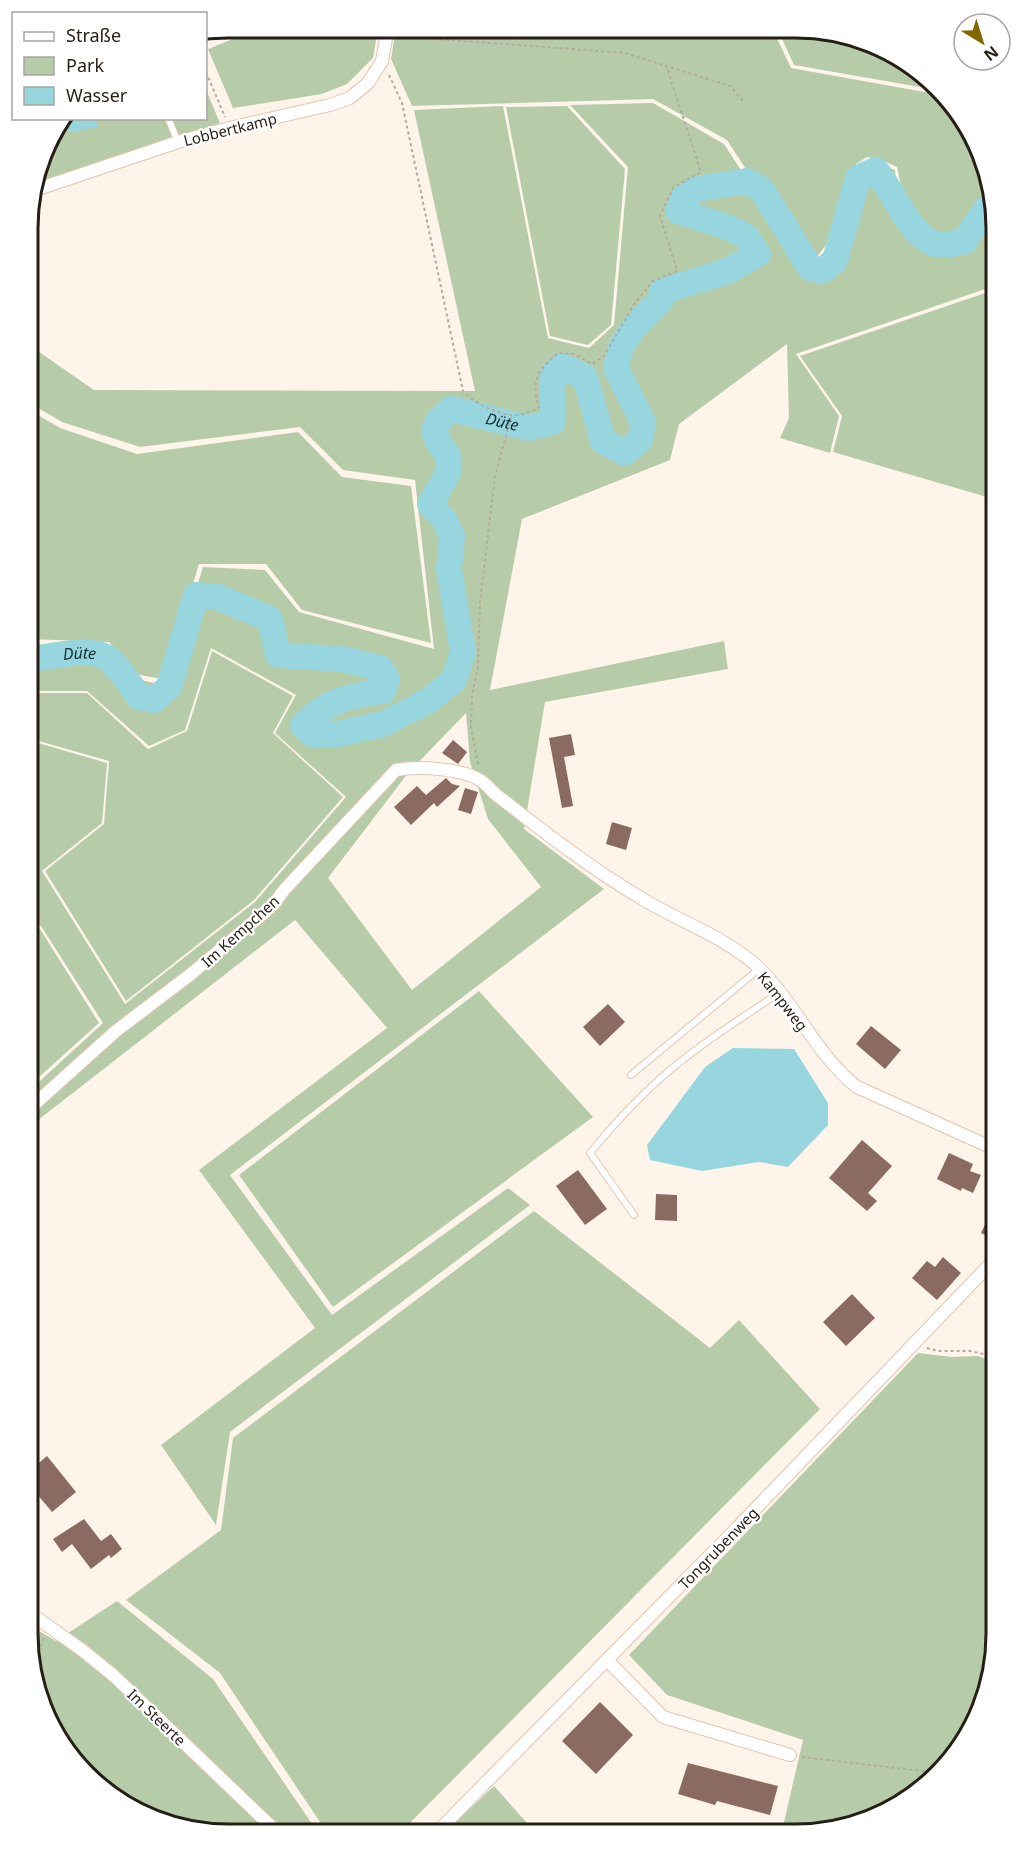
<svg xmlns="http://www.w3.org/2000/svg" width="1024" height="1862" font-family="'Noto Sans',sans-serif">
  <style>
    .green { fill: #b6cca8; fill-rule: evenodd }
    .water { fill: #97d5df }
    .lines { fill: none; stroke-linecap: round; stroke-linejoin: round }
    .river { stroke: #97d5df; stroke-width: 26 }
    .building { fill: #8b6b61 }
    .service-casing { stroke: #e1c6ae; stroke-width: 8 }
    .minor-casing { stroke: #e1c6ae; stroke-width: 14 }
    .path { stroke: #b3a99f; stroke-width: 2; stroke-dasharray: 3 3; stroke-linecap: butt }
    .service { stroke: #fff; stroke-width: 6 }
    .minor { stroke: #fff; stroke-width: 12 }
    .labels { text-anchor: middle; dominant-baseline: central; stroke-width: 4.5; stroke-linejoin: round; paint-order: stroke }
    .street-label { font-size: 15px; fill: #261d14; stroke: #fff }
    .water-label { font-size: 16px; font-style: italic; fill: #102f34; stroke: #fff }
    .rim { fill: none; stroke: #261d14; stroke-width: 3 }
  </style>
  <rect width="100%" height="100%" fill="#fff4ea"/>
  <path class="green" d="M262,27L378,28L373,58L347,84L322,94L233,108L208,49Z
    M396,28L773,30L791,68L941,95L986,163L993,205L974,215L953,234L941,237L930,231L902,191L897,167L882,160L867,157L856,164L835,233L813,262L787,233L727,140L653,99L412,106L391,59Z
    M778,30L835,31L929,76L937,90L794,65Z
    M206,90L220,123L101,162L33,188L48,138L63,119L206,118Z
    M653,103L724,144L781,232L814,266L836,239L859,165L876,163L895,170L897,194L919,226L937,241L952,239L975,218L994,211L997,227V285L796,354L839,416L830,453L780,438L789,418L787,344L679,424L670,460L522,519L490,690L724,641L728,669L545,702L524,829L604,889L230,1175L332,1315L508,1188L530,1205L230,1432L216,1525L161,1445L315,1328L199,1170L387,1028L295,920L33,1124L28,1120V1092L103,1023L41,926L28,927V740L107,763L102,823L42,871L125,1004L255,902L346,797L275,733L296,695L211,648L185,730L149,746L87,691H28V644L107,648L137,679L166,686L203,567L265,570L299,612L434,649L415,480L343,470L300,427L140,447L62,422L28,402L29,345L94,390L475,391L414,110L503,106L548,338L589,348L614,325L628,167L570,105ZM466,713L470,762L488,819L541,887L412,990L328,878L408,773Z
    M567,106L625,169L611,325L588,345L550,336L506,107Z
    M997,289V500L833,452L842,416L800,356Z
    M28,409L60,428L137,454L298,432L342,477L411,486L431,643L302,610L266,564H199L164,679L139,675L109,642L28,639Z
    M212,651L293,696L273,733L343,797L254,900L126,1001L45,871L104,824L109,761L28,738V693H87L148,749L187,731Z
    M40,929L99,1023L28,1087V931Z
    M479,991L593,1117L333,1307L239,1175Z
    M534,1211L710,1348L739,1320L820,1409L399,1834H328L220,1673L126,1600L221,1530L233,1438Z
    M918,1353L952,1357L978,1356L997,1363V1648L982,1711L955,1757L908,1801L861,1824L797,1835H781L803,1740L667,1695L629,1655Z
    M117,1601L213,1679L319,1834L201,1833L150,1820L95,1786L38,1699L27,1635V1624L56,1641Z
    M494,1786L537,1834H443Z"/>
  <path class="water" d="M63,119H97V127C87,128 79,132 69,131L61,121Z
    M733,1048L794,1049L828,1103V1125L788,1167L759,1162L702,1171L650,1160L647,1145L705,1067Z"/>
  <g class="lines">
    <path class="river" id="s1" d="M28,660C48,657 94,645 110,660C121,670 130,685 139,697L154,700L169,687L196,595L218,597L270,619L278,655L342,659L380,668L387,679L383,691C349,696 328,700 303,725L312,734H337L383,724L428,701L454,680L463,652L449,569L452,536L444,519L430,504L448,473V456L439,443L434,431L439,420L451,409L529,428L553,422V374L562,366L585,377L603,441L625,453L640,440L643,422L616,368L621,346L636,325L661,300L662,291L725,272L758,254L746,236L727,227L678,211L683,198L696,189L747,181L762,190L810,268L822,271L835,260L858,178L876,170C894,192 908,234 935,244C943,246 956,243 964,242L987,208L993,204"/>
  </g>
  <path class="building" d="M571,734L575,755L564,757L573,806L562,808L549,738Z
    M453,740L467,752L458,764L442,753Z
    M446,778L452,784L460,786L437,807L434,803L411,825L394,807L417,786L426,795Z
    M465,788L478,792L471,814L458,810Z
    M612,822L632,828L626,850L606,844Z
    M608,1004L625,1022L600,1046L583,1027Z
    M871,1026L901,1050L885,1069L856,1044Z
    M862,1140L892,1166L868,1193L877,1201L867,1211L829,1178Z
    M949,1153L973,1164L970,1171L981,1175L973,1193L962,1188L961,1191L937,1179Z
    M578,1170L607,1209L585,1225L556,1186Z
    M656,1194L677,1195V1221L655,1220Z
    M997,1200V1231L993,1239L981,1233Z
    M943,1257L961,1273L937,1300L912,1278L927,1261L935,1267Z
    M852,1294L875,1318L846,1346L823,1322Z
    M47,1456L76,1492L52,1512L27,1482V1473Z
    M84,1519L101,1541L111,1534L122,1549L111,1558L109,1555L91,1569L72,1544L62,1552L53,1539Z
    M600,1702L633,1735L596,1774L562,1741Z
    M688,1763L778,1786L770,1815L717,1801L715,1805L678,1794Z"/>
  <g class="lines">
    <defs>
      <path id="service" d="M168,118L178,142
        M631,1075L759,969
        M634,1215L590,1153C612,1126 637,1099 663,1076C699,1045 740,1019 779,993"/>
      <path id="minor" d="M32,191L178,142L229,128L330,105L350,98L368,83L382,61L388,28
        M28,1110L116,1031L191,974L246,928L273,905L284,890L396,770C417,766 467,768 484,783C488,786 491,790 494,793C544,832 591,869 646,901C683,923 727,938 759,968C796,1004 816,1055 857,1087L997,1150
        M27,1611L82,1650L114,1676L278,1833
        M607,1660L663,1717L790,1755
        M435,1834L736,1529L997,1257"/>
    </defs>
    <use href="#service" class="service-casing"/>
    <use href="#minor" class="minor-casing"/>
    <path class="path" d="M398,36L625,53L730,86L743,101
      M206,72L225,117
      M389,75L402,103L463,391C472,402 496,413 510,415C520,417 531,411 539,408C531,378 537,372 558,353L574,354L592,364L604,356L635,303L653,281L677,271L660,216L673,188L701,172L666,65
      M478,764L471,728L472,696L478,666L480,602L495,477L511,416
      M927,1348L938,1351H970L997,1357
      M32,1662L37,1656L44,1638
      M802,1757L939,1773
      M631,1834L632,1835"/>
    <use href="#service" class="service"/>
    <use href="#minor" class="minor"/>
  </g>
  <g class="labels">
    <g class="street-label">
      <text transform="translate(230 129) rotate(-14)">Lobbertkamp</text>
      <text transform="translate(240 931) rotate(-42)">Im Kempchen</text>
      <text transform="translate(783 1001) rotate(52)">Kampweg</text>
      <text transform="translate(718 1548) rotate(-46)">Tongrubenweg</text>
      <text transform="translate(157 1717) rotate(44)">Im Steerte</text>
    </g>
    <g class="water-label">
      <text stroke="none"><textPath href="#s1" startOffset="1113">Düte</textPath></text>
      <text stroke="none"><textPath href="#s1" startOffset="52">Düte</textPath></text>
    </g>
  </g>
  <path d="M0 0H1024V1862H0ZM228 38H796A190 190 0 0 1 986 228V1634A190 190 0 0 1 796 1824H228A190 190 0 0 1 38 1634V228A190 190 0 0 1 228 38Z" fill="#fff" fill-rule="evenodd"/>
  <path class="rim" d="M228 38H796A190 190 0 0 1 986 228V1634A190 190 0 0 1 796 1824H228A190 190 0 0 1 38 1634V228A190 190 0 0 1 228 38Z"/>
  <rect x="12" y="12" width="195" height="108" fill="#ffffff" stroke="#a8a5a1" stroke-width="1.5"/>
  <rect x="24" y="32" width="30" height="9" fill="#ffffff" stroke="#a8a5a1" stroke-width="1.5"/>
  <text x="66" y="42" font-size="18" fill="#261d14">Straße</text>
  <rect x="24" y="57" width="30" height="18" fill="#b6cca8" stroke="#a8a5a1" stroke-width="1.5"/>
  <text x="66" y="72" font-size="18" fill="#261d14">Park</text>
  <rect x="24" y="87" width="30" height="18" fill="#97d5df" stroke="#a8a5a1" stroke-width="1.5"/>
  <text x="66" y="102" font-size="18" fill="#261d14">Wasser</text>
  <g transform="translate(982 42) rotate(142)"><circle r="28" fill="#ffffff" stroke="#a8a5a1" stroke-width="1.5"/>
  <path d="M0-4.5L10 22L0 15L-10 22Z" fill="#826700"/>
  <text y="-9" font-size="16" font-weight="bold" text-anchor="middle" fill="#261d14">N</text>
  </g>
</svg>
